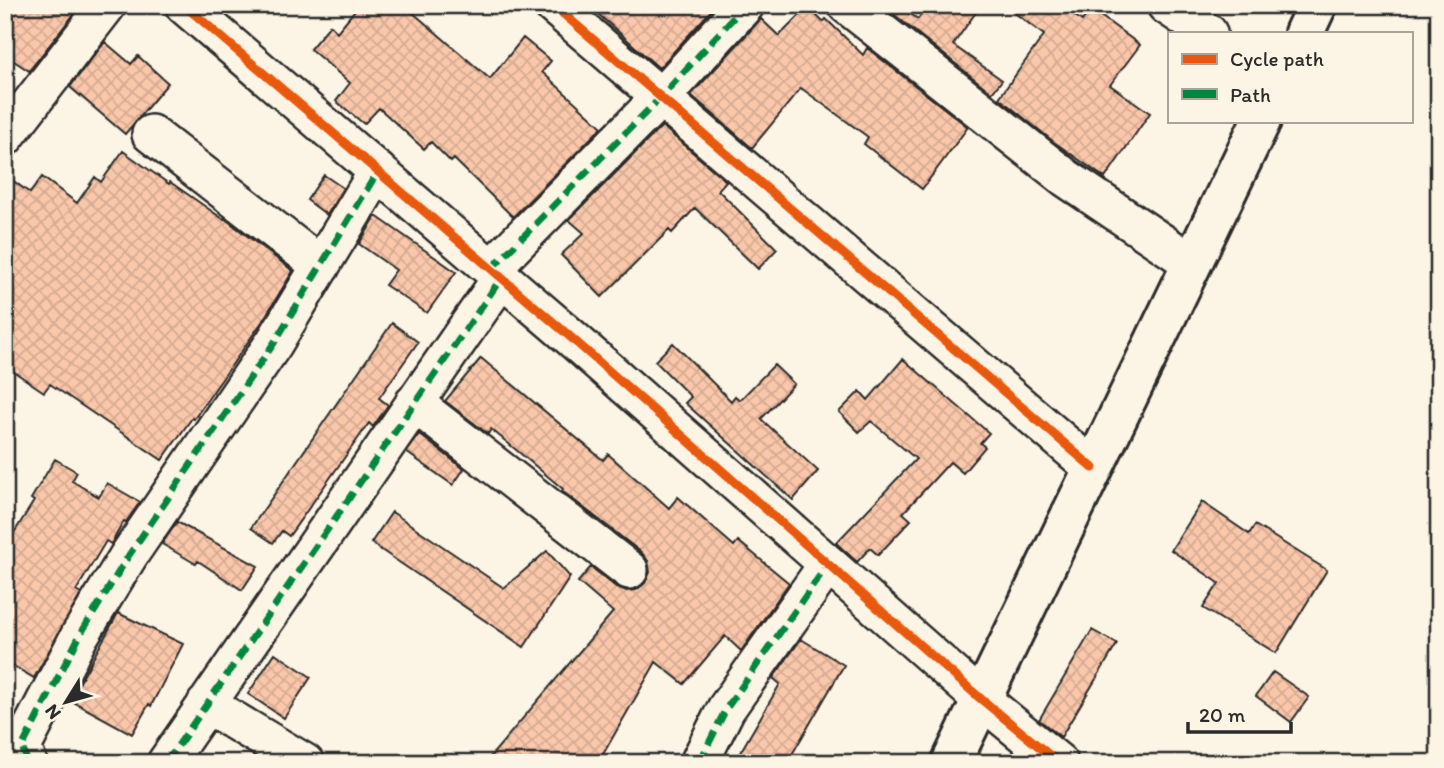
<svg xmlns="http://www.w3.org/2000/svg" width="1444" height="768" font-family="Itim,sans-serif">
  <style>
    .building { fill: url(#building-cross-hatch); stroke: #2b2b2b; stroke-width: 2 }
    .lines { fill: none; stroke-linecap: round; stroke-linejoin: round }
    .minor-casing { stroke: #2b2b2b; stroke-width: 42 }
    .major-casing { stroke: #2b2b2b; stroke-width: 44 }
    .minor { stroke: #fcf5e5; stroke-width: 37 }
    .major { stroke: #fcf5e5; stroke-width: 38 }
    .quiet { stroke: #00873e; stroke-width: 7; stroke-dasharray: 14 7; stroke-linecap: butt }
    .cycleway-casing { stroke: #fcf5e5; stroke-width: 13 }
    .cycleway { stroke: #e8590c; stroke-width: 9 }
  </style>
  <defs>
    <pattern id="building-cross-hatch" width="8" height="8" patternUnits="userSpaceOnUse" patternTransform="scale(1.75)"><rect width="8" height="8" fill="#fac7aa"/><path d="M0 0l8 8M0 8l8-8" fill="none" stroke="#d6ab92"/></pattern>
  </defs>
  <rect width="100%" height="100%" fill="#fcf5e5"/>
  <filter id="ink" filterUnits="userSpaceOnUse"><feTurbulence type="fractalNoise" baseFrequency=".0143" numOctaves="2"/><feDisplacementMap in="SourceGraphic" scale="14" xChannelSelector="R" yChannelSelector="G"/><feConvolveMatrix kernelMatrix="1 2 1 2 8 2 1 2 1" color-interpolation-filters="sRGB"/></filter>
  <g filter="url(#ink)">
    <path class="building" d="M5,5H65L74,14L29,71L5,55Z
      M359,5H404L490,79L523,38L551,61L542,72L602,127L513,217L454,159L451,162L431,142L424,149L379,108L364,124L336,101L350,83L310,49L330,25L337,32Z
      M588,5H716L659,68Z
      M897,5L918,19L928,5H981L953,45L1002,80L992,93L892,13Z
      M1004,5H1061L1082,21L1091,9L1140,45L1110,85L1150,113L1105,178L1054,142L999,98L1044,35Z
      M808,7L823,22L826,19L863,55L867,48L968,127L922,189L864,144L868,137L801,88L752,148L691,95L761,19L779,36Z
      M105,42L131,64L138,56L168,83L125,134L70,87Z
      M662,126L726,181L718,190L777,249L758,269L695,208L672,233L669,230L602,297L561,255L584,233L569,220Z
      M123,151L169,184L170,182L223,219L224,218L293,271L262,322L194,419L192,418L162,460L50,384L44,392L10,369L5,363V175L30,193L42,177L77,203L95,177L101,182Z
      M324,175L343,188L327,215L307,200Z
      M376,216L456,272L427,313L385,285L396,270L359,244Z
      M392,323L418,342L379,398L388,405L373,427L369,423L289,536L282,531L273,543L251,528Z
      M673,343L731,401L735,396L740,400L774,365L794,384L761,419L818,471L793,500L685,403L691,397L655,361Z
      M481,358L603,460L608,454L669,508L678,497L734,546L738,541L789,583L741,651L725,636L684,684L656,662L598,763H485L613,612L578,582L591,567L616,587L627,591L636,590L645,583L650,572L648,561L642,553L562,491L563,489L491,429L488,434L445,401Z
      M903,359L989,433L980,443L985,447L963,473L950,462L903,513L911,520L878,555L870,548L857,562L836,543L916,459L871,421L859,432L839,412L860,391L868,400Z
      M419,434L464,469L453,485L406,452Z
      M55,459L77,472L72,481L99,497L107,483L140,502L126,522L124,521L111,544L106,541L76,591L81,594L34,678L5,661V547L34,501L31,499Z
      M1202,502L1249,534L1255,525L1327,570L1276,653L1203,608L1219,583L1171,550Z
      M392,512L504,588L547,551L570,577L524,647L371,543Z
      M177,522L258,566L242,590L198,561L196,564L162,544Z
      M118,613L183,644L151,706L149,704L132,734L70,700Z
      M1092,630L1117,644L1061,737L1039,720Z
      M801,639L844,665L787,763H734L780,684L773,678Z
      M275,653L311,677L284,718L248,694Z
      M1273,672L1309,697L1291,722L1256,696Z"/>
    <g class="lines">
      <defs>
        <path id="minor" d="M184,5L567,334L981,699L1059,763
          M553,5L1093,468
          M847,5L1066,178L1192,263
          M1166,5L1208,33
          M151,134L321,266
          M5,137L107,5
          M491,269L660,98L745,5
          M414,403L629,570
          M206,704L305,763
          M28,763L22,747L80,635L129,555L274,343L378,171
          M166,763L502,277
          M699,763L726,709L828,564"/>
        <path id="major" d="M1304,33L1317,5
          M951,763L1261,121"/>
      </defs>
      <use href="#minor" class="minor-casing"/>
      <use href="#major" class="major-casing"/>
      <use href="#minor" class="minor"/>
      <use href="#major" class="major"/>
      <path class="quiet" d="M491,269L660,98L745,5
        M28,763L22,747L80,635L129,555L274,343L378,171
        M166,763L502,277
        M699,763L726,709L828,564"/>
      <defs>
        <path id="cycleway" d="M184,5L567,334L981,699L1059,763
          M553,5L1093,468"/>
      </defs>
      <use href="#cycleway" class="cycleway-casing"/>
      <use href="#cycleway" class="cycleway"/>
    </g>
  </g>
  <rect width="1444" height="768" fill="none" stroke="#fcf5e5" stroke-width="28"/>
  <rect x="14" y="14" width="1416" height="740" fill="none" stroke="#2b2b2b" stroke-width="2.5" filter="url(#ink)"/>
  <rect x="1168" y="32" width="245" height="91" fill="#fcf5e5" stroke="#a8a49b" stroke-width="2"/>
  <rect x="1182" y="54" width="35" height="10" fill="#e8590c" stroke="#a8a49b" stroke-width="2"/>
  <text x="1230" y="66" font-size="21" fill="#2b2b2b">Cycle path</text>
  <rect x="1182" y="89" width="35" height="10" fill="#00873e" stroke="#a8a49b" stroke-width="2"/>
  <text x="1230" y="102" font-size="21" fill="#2b2b2b">Path</text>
  <g transform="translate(66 702) rotate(233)" stroke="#fcf5e5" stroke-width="5" paint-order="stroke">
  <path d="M0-5L12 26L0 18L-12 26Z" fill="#2b2b2b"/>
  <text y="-10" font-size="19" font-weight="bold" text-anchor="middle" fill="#2b2b2b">N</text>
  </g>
  <path d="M1188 722v10h103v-10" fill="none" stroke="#2b2b2b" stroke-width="3.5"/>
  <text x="1199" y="722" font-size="21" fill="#2b2b2b" stroke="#fcf5e5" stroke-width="5" paint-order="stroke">20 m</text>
</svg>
